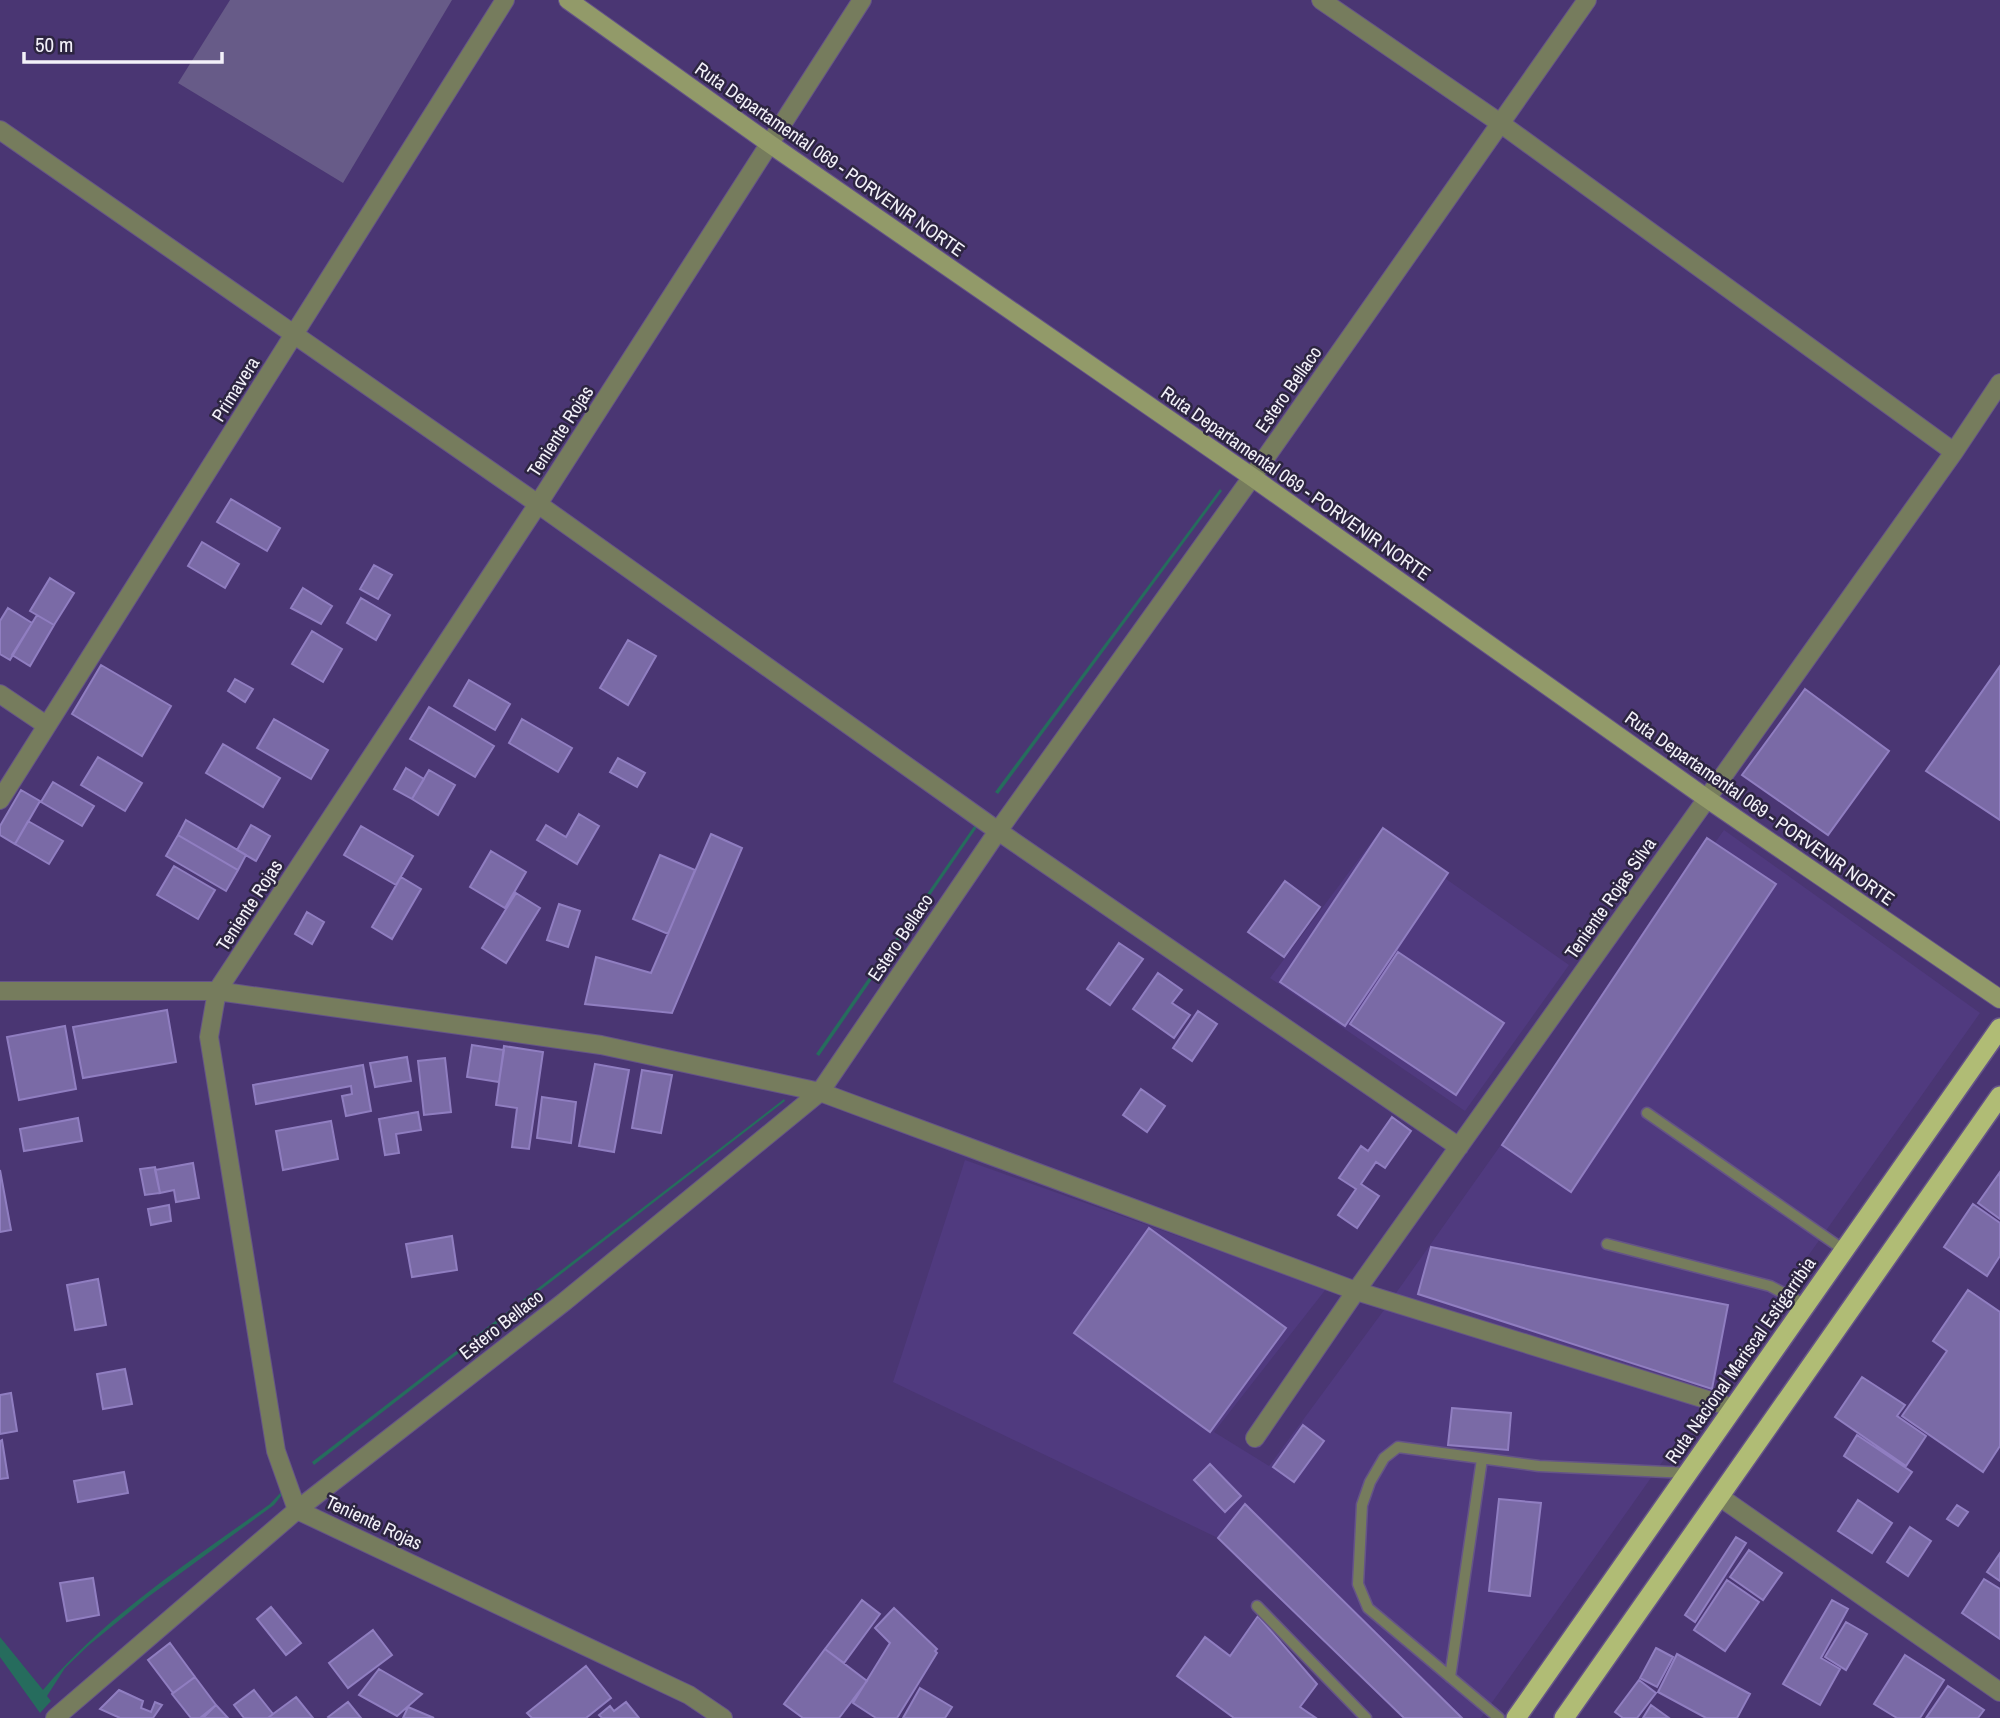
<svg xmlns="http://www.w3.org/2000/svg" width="2000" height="1718" font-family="'Archivo Narrow',sans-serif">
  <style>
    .built { fill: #503a7f }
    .green { fill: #675b88 }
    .water { fill: #266c5d }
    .building { fill: #7a6aa6; stroke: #907ec1; stroke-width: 2 }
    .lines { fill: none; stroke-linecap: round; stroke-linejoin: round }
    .service-casing { stroke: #655488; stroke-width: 13 }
    .minor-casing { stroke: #655488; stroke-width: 20 }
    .secondary-casing { stroke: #655488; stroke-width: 20 }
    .trunk-casing { stroke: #655488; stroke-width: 22 }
    .service { stroke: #767c5d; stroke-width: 10 }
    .minor { stroke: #767c5d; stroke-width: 18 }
    .secondary { stroke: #929a69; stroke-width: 18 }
    .trunk { stroke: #b0bc75; stroke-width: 19 }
    .labels { text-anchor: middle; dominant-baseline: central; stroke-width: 5; stroke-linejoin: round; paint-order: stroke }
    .street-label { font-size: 19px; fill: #f3f1f9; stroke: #2d2541 }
  </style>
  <rect width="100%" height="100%" fill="#4a3673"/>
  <path class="built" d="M1724,830L1980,1013L1481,1718H1459L1218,1538L893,1382L965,1160L1326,1289L1214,1432L1269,1466L1384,1310Z
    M1379,832L1569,965L1465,1111L1270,978Z"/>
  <path class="green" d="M230,0H452L343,183L178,83Z"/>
  <path class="water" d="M1220,489L1222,491L998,794L995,792Z
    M979,819L982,820L819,1056L816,1054Z
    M784,1099L785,1101L314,1465L312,1462Z
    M283,1490L285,1491L274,1505L148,1597L89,1645L65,1668L47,1696L51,1701L40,1713L0,1657V1637L43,1690C106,1615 191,1561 270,1504Z"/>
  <path class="building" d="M231,499L280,528L267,551L217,522Z
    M202,542L239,564L225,588L188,566Z
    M374,565L392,575L378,599L360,589Z
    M50,578L74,593L54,625L30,611Z
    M303,588L332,606L321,624L291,608Z
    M361,598L390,615L376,640L347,623Z
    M8,608L32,623L10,660L0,654V621Z
    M37,615L54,625L30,666L12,655Z
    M312,631L342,649L323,682L292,664Z
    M628,640L656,656L628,705L600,688Z
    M101,665L171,706L142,756L72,714Z
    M2000,666V820L1926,771Z
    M235,679L253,689L245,702L228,691Z
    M469,680L510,704L495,730L454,706Z
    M1805,689L1889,751L1828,835L1742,775Z
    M429,707L494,746L475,777L410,739Z
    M274,719L328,750L311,779L257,748Z
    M522,719L572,748L558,772L509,743Z
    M223,744L280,778L263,807L206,773Z
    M98,757L142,783L125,811L81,785Z
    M618,758L645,773L637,787L610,772Z
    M406,768L424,779L412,799L394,789Z
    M429,770L455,785L438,815L412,799Z
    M53,782L94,806L82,826L41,802Z
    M21,790L40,801L15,844L0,835V826Z
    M579,814L599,826L577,864L537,840L546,825L566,837Z
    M186,820L246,855L238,870L178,835Z
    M28,821L63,841L49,864L15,844Z
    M251,825L270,836L256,861L237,850Z
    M361,826L413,856L396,885L344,855Z
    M1383,828L1448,873L1345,1026L1280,982Z
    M711,834L742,848L672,1013L585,1004L596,957L651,973Z
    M178,835L238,870L226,891L166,856Z
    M1707,838L1776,884L1571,1192L1502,1145Z
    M491,851L526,872L505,908L470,887Z
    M660,855L695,870L668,934L633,919Z
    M174,866L215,890L198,919L157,895Z
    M401,877L421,889L392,939L372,927Z
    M1285,881L1320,907L1284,957L1248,932Z
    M516,893L540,908L506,963L482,948Z
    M559,904L580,911L568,947L547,940Z
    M307,912L324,922L312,944L295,934Z
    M1119,943L1143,959L1110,1005L1087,989Z
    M1398,952L1504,1023L1456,1095L1350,1024Z
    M1158,973L1182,990L1172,1003L1190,1015L1174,1038L1133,1009Z
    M167,1010L176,1062L83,1078L73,1027Z
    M1198,1011L1217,1024L1192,1061L1173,1048Z
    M65,1026L76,1089L19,1100L7,1037Z
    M472,1045L504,1050L499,1082L467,1077Z
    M504,1046L543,1052L529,1149L512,1147L517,1108L496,1105Z
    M407,1057L411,1081L375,1087L370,1063Z
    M445,1058L451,1112L424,1115L418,1061Z
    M595,1064L629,1070L614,1152L579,1146Z
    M363,1065L371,1111L346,1116L342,1096L352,1094L351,1086L256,1104L253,1085Z
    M642,1070L672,1075L661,1133L632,1128Z
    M1141,1089L1165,1106L1147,1132L1123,1115Z
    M542,1097L576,1102L571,1143L537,1138Z
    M418,1112L421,1130L396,1134L399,1153L385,1155L379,1119Z
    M1392,1117L1411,1131L1385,1168L1376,1162L1361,1184L1379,1196L1357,1228L1338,1215L1356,1189L1339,1178L1361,1146L1368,1151Z
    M78,1118L82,1141L24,1151L20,1129Z
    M331,1121L338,1159L283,1170L276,1131Z
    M193,1163L199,1198L176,1202L174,1190L160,1193L155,1170Z
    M155,1167L160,1193L145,1195L140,1169Z
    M0,1170L11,1230L0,1232Z
    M2000,1172V1219L1978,1203Z
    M1973,1204L2000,1223V1256L1987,1276L1944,1247Z
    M169,1205L171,1221L151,1225L148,1209Z
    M1149,1228L1286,1328L1210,1432L1074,1333Z
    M452,1236L457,1270L412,1277L406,1244Z
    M1431,1247L1728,1305L1712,1389L1418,1294Z
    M98,1279L106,1325L75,1330L67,1285Z
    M1968,1290L2000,1312V1446L1983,1472L1902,1416L1947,1351L1933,1341Z
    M125,1369L132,1404L103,1409L97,1374Z
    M1862,1377L1905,1405L1897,1416L1926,1436L1906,1466L1835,1417Z
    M11,1393L17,1431L0,1434V1395Z
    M1452,1408L1511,1413L1508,1450L1448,1445Z
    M1303,1425L1324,1441L1294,1482L1273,1467Z
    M1857,1435L1912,1472L1898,1492L1844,1456Z
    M2,1440L8,1478L0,1479V1441Z
    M1210,1464L1241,1496L1225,1512L1194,1480Z
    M124,1472L128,1493L78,1502L74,1481Z
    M1499,1499L1541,1503L1530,1596L1489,1591Z
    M1858,1500L1892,1523L1872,1553L1838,1531Z
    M1245,1504L1462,1718H1404L1218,1538Z
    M1957,1505L1968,1512L1958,1526L1947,1519Z
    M1910,1527L1931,1541L1908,1576L1887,1562Z
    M1736,1537L1746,1543L1695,1622L1685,1615Z
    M1749,1550L1782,1573L1763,1600L1730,1577Z
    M2000,1553V1581L1987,1572Z
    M93,1578L99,1615L67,1621L60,1583Z
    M1984,1579L2000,1589V1639L1962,1613Z
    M1727,1580L1759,1602L1725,1651L1694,1630Z
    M862,1600L880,1614L844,1663L825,1649Z
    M1832,1600L1848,1609L1821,1658L1840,1669L1820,1705L1783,1684Z
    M271,1607L301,1643L286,1655L257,1619Z
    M894,1608L937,1649L935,1651L937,1653L897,1718H876L853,1703L890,1643L875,1628Z
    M1258,1616L1317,1684L1300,1707L1316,1718H1234L1177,1676L1205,1637L1230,1656Z
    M1846,1622L1867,1634L1846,1670L1825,1657Z
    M373,1630L392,1655L348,1688L329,1663Z
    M170,1643L195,1677L173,1693L148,1660Z
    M1656,1648L1673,1657L1657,1687L1640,1678Z
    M825,1649L867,1681L839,1718H803L784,1704Z
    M1677,1654L1750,1694L1737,1718H1706L1658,1692Z
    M1905,1655L1944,1680L1920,1718H1897L1874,1704Z
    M586,1666L611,1698L586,1718H532L527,1713Z
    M379,1669L422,1694L397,1716L359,1695Z
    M195,1677L216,1705L200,1718H191L172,1694Z
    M1639,1680L1656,1693L1637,1718H1623L1615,1712Z
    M1948,1686L1984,1710L1978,1718H1926Z
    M920,1688L952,1707L945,1718H903Z
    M119,1690L143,1701L141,1708L151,1712L155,1702L162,1705L153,1718H120L100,1709Z
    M254,1690L273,1714L268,1718H244L234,1705Z
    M296,1697L313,1718H268L273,1714Z
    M348,1702L361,1718H329L328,1717Z
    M626,1702L639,1718H602L599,1715L610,1706L614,1711Z
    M216,1705L228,1718H203Z
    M1651,1705L1669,1718H1643Z
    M408,1707L434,1718H403Z"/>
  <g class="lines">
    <defs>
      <path id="service" d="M1647,1113L1844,1250
        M1607,1244L1770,1286L1806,1305
        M1257,1606L1366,1718
        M1450,1677L1482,1459
        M1499,1718L1368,1608L1358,1584L1362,1505L1370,1482L1384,1458L1398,1447L1539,1466L1688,1473"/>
      <path id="minor" d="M1321,0L1500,123L1954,452
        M0,130L538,504L998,831L1459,1147
        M0,694L46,725
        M0,800L505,0
        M0,991H217L601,1045L820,1092L1356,1291L1734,1408
        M1255,1438L1356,1291L1954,452L2000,383
        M1720,1497L2000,1692
        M55,1718L297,1510L564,1302L820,1092L998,831L1252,477L1587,0
        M723,1718L689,1695L297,1510L276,1451L209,1037L217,991L538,504L862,0"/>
      <path id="secondary" d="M568,0L770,144L1252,477L1706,798L2000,999"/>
      <path id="trunk" d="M1516,1718L2000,1028
        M1564,1718L2000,1096"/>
    </defs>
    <use href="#service" class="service-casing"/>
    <use href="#minor" class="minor-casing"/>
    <use href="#secondary" class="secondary-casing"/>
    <use href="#trunk" class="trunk-casing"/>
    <use href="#service" class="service"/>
    <use href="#minor" class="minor"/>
    <use href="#secondary" class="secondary"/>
    <use href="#trunk" class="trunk"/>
  </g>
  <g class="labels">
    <g class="street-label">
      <text transform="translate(830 159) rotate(35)">Ruta Departamental 069 - PORVENIR NORTE</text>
      <text transform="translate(235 389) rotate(-58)">Primavera</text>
      <text transform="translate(1288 389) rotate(-55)">Estero Bellaco</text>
      <text transform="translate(560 431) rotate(-57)">Teniente Rojas</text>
      <text transform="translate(1296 483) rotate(35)">Ruta Departamental 069 - PORVENIR NORTE</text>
      <text transform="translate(1760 808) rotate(35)">Ruta Departamental 069 - PORVENIR NORTE</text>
      <text transform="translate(1610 898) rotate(-55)">Teniente Rojas Silva</text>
      <text transform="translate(249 905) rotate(-57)">Teniente Rojas</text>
      <text transform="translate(900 937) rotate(-56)">Estero Bellaco</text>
      <text transform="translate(501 1324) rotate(-38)">Estero Bellaco</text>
      <text transform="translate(1740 1360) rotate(-55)">Ruta Nacional Mariscal Estigarribia</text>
      <text transform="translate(374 1522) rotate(25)">Teniente Rojas</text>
    </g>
  </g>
  <path d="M24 52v10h198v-10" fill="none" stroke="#f3f1f9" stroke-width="3.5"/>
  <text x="35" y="52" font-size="21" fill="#f3f1f9" stroke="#2d2541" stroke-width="5" paint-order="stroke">50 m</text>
</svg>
